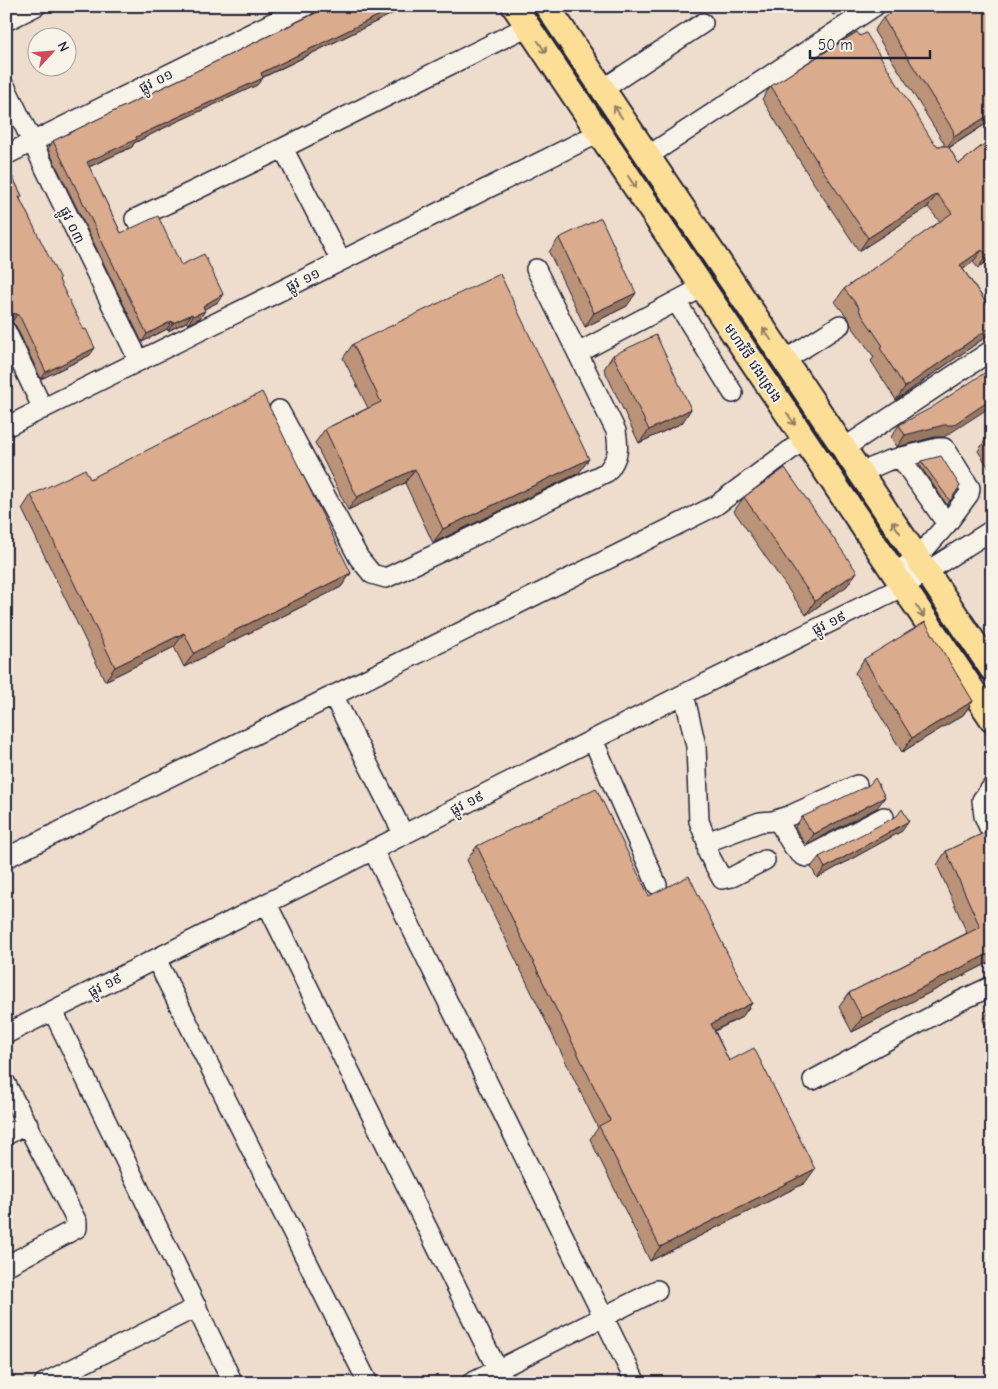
<svg xmlns="http://www.w3.org/2000/svg" width="998" height="1389" font-family="'Comic Neue','Noto Sans Khmer',sans-serif">
  <style>
    .lines { fill: none; stroke-linecap: round; stroke-linejoin: round }
    .minor-casing { stroke: #22223b; stroke-width: 22 }
    .major-casing { stroke: #22223b; stroke-width: 28 }
    .minor { stroke: #f7f3e8; stroke-width: 19 }
    .major { stroke: #fcde96; stroke-width: 24 }
    .wall { fill: #bb9378; stroke: #22223b }
    .shaded-wall { fill: #997862; stroke: #22223b }
    .building { fill: #daab8c; stroke: #22223b }
    .oneway { stroke: #8f8068 }
    .labels { text-anchor: middle; dominant-baseline: central; stroke-width: 4; stroke-linejoin: round; paint-order: stroke }
    .street-label { font-size: 14px; fill: #22223b; stroke: #f7f3e8 }
  </style>
  <rect width="100%" height="100%" fill="#edc"/>
  <filter id="ink" filterUnits="userSpaceOnUse"><feTurbulence type="fractalNoise" baseFrequency=".02" numOctaves="2"/><feDisplacementMap in="SourceGraphic" scale="10" xChannelSelector="R" yChannelSelector="G"/><feConvolveMatrix kernelMatrix="1 2 1 2 8 2 1 2 1" color-interpolation-filters="sRGB"/></filter>
  <g filter="url(#ink)">
    <g class="lines">
      <defs>
        <path id="minor" d="M6,21L36,6
          M6,88L139,361
          M603,89L703,23
          M283,148L341,261
          M6,155L306,6
          M648,156L875,6
          M135,219L283,148L528,26
          M676,301L733,393
          M6,331L43,409
          M578,353L703,287
          M785,360L840,325
          M279,410L359,558L372,574L386,578L607,472C619,457 619,448 616,431L536,269
          M6,427L599,133
          M844,448L992,350
          M900,457L947,524
          M860,473L887,461L938,448H944L947,451L970,488L969,494L947,524L917,558L895,573
          M684,694L696,746L699,821L707,842L760,822L773,821L791,815L857,785
          M333,695L404,835
          M593,740L657,885
          M778,820C784,830 795,856 807,857L884,817
          M991,832L984,816L982,800L992,787
          M707,842L708,853L722,879L732,877L765,860
          M373,850L636,1383
          M6,858L715,506L805,439
          M267,904L504,1383
          M156,959L368,1383
          M53,1011L233,1383
          M6,1034L684,694L904,586L992,530
          M813,1080L960,1001L992,986
          M6,1084L77,1222V1228L6,1266
          M6,1135L28,1124
          M44,1383L197,1307
          M471,1383L657,1290"/>
        <path id="major" d="M514,6L992,719
          M547,6L992,669"/>
      </defs>
      <use href="#minor" class="minor-casing"/>
      <use href="#major" class="major-casing"/>
      <use href="#minor" class="minor"/>
      <use href="#major" class="major"/>
    </g>
    <path class="wall" d="M330,6H408L262,78L257,85L172,124L134,143L132,147L89,167L121,233L181,265L218,302L204,309L200,318L188,324L186,322L168,331L167,329L142,342L48,149L53,141Z
      M827,6H846L833,15Z
      M883,18L992,120L949,148L959,164L992,138V257L978,268L973,262L963,269L992,311V332L990,334L896,400L871,361L874,357L851,325L849,319L835,302L844,289L940,222L928,207L859,251L809,176L762,99L771,86L933,142L938,146H944V143L874,31Z
      M6,164L22,196L20,199L59,281L90,355L41,379L16,326L12,322L6,321Z
      M559,238L627,306L585,327L549,252Z
      M353,344L579,473L433,543L405,483L348,510L315,443L325,429L368,408L343,358Z
      M613,355L691,409L682,423L639,443L604,369Z
      M899,425L944,437H935L897,447L891,437Z
      M992,435V473L978,451L986,439Z
      M921,461L960,486L947,505L919,464Z
      M90,479L351,573L341,587L227,644L225,646L184,667L174,647L105,681L22,509L31,495Z
      M744,497L847,586L806,615L734,511Z
      M864,659L973,701L963,715L902,752L855,673Z
      M877,808L807,844L803,841L795,827L802,817Z
      M992,829V961L852,1032L839,1007L849,993L967,933L937,865L946,851Z
      M902,831L817,878L811,867L819,857Z
      M477,846L649,896L752,1003L742,1017L715,1031L729,1061L805,1183L650,1261L590,1139L598,1128L467,860Z
      M992,1007V1040L983,1020Z"/>
    <path class="shaded-wall" d="M398,6H408L255,81L261,73Z
      M839,6H846L833,15Z
      M263,78L257,85L172,124L134,143L132,147L82,170L87,162L136,137L178,117Z
      M992,113V120L945,150L954,137Z
      M937,194L928,207L859,251L868,238Z
      M982,250L973,262L951,278L960,265Z
      M992,251V257L978,268L987,255Z
      M636,293L627,306L585,327L594,313Z
      M223,294L218,302L197,313L203,306Z
      M205,311L200,318L188,324L193,316Z
      M8,313L17,314L12,322L6,321V316Z
      M192,314L186,322L168,331L173,323Z
      M172,321L167,329L142,342L147,334Z
      M992,326V332L990,334L896,400L905,387Z
      M95,348L90,355L41,379L46,372Z
      M992,399V406L944,437H935L897,447L905,435Z
      M691,409L682,423L639,443L649,430Z
      M589,459L579,473L433,543L443,529Z
      M415,469L405,483L348,510L357,497Z
      M857,572L847,586L806,615L815,601Z
      M351,573L341,587L227,644L225,646L184,667L194,653L234,631Z
      M184,633L174,647L105,681L115,667Z
      M973,701L963,715L902,752L912,738Z
      M885,797L877,808L807,844L814,834Z
      M909,821L902,831L817,878L825,868Z
      M992,952V961L852,1032L862,1018Z
      M752,1003L742,1017L701,1037L711,1024Z
      M815,1169L805,1183L650,1261L660,1247Z"/>
    <path class="building" d="M330,6H398L261,73L263,78L178,117L136,137L137,139L87,162L121,233L158,216L181,265L204,254L223,294L203,306L205,311L193,316L192,314L173,323L172,321L147,334L53,141Z
      M902,6H992V113L954,137L953,130L883,18Z
      M857,32L860,36L866,33L933,142L938,146H948L959,164L992,138V251L987,255L982,250L960,265L992,311V326L905,387L880,348L883,346L860,312L858,306L844,289L952,213L937,194L868,238L818,163L771,86Z
      M6,164L22,196L19,197L60,279L59,280L84,330L86,329L95,348L46,372L21,319L17,314L8,313L6,310Z
      M601,218L636,293L594,313L559,238Z
      M500,274L589,459L443,529L415,469L357,497L325,429L381,402L353,344Z
      M656,335L691,409L649,430L613,355Z
      M992,368V399L953,425H944L905,435L899,425L931,408Z
      M262,392L351,573L234,631L235,632L194,653L184,633L115,667L31,495L85,469L90,479Z
      M992,435V448L986,439Z
      M941,456L960,486L950,501L921,461Z
      M785,468L857,572L815,601L744,497Z
      M925,622L973,701L912,738L864,659Z
      M875,778L885,797L814,834L810,830L802,817L869,785Z
      M596,788L649,896L689,876L752,1003L711,1024L729,1061L754,1048L815,1169L660,1247L599,1126L610,1120L477,846Z
      M902,809L909,821L825,868L819,857L897,816Z
      M992,829V952L862,1018L849,993L980,927L946,851Z"/>
    <defs><path id="oneway-shaft" d="M-6 0H5M1.5-3L5.5 0L1.5 3" fill="none" stroke-width="1.6" stroke-linecap="round" stroke-linejoin="round" transform="scale(1.25)"/></defs>
    <g class="oneway">
      <use href="#oneway-shaft" transform="translate(542 47) rotate(56)"/>
      <use href="#oneway-shaft" transform="translate(618 112) rotate(-124)"/>
      <use href="#oneway-shaft" transform="translate(632 182) rotate(56)"/>
      <use href="#oneway-shaft" transform="translate(767 334) rotate(-124)"/>
      <use href="#oneway-shaft" transform="translate(791 419) rotate(56)"/>
      <use href="#oneway-shaft" transform="translate(896 527) rotate(-124)"/>
      <use href="#oneway-shaft" transform="translate(920 611) rotate(56)"/>
    </g>
  </g>
  <g class="labels">
    <g class="street-label">
      <text transform="translate(156 81) rotate(-26)">ផ្លូវ ០១</text>
      <text transform="translate(72 225) rotate(64)">ផ្លូវ ០៣</text>
      <text transform="translate(303 280) rotate(-26)">ផ្លូវ ១១</text>
      <text transform="translate(753 363) rotate(56)">មហាវិថី វេងស្រេង</text>
      <text transform="translate(829 623) rotate(-26)">ផ្លូវ ១៩</text>
      <text transform="translate(467 803) rotate(-27)">ផ្លូវ ១៩</text>
      <text transform="translate(105 985) rotate(-27)">ផ្លូវ ១៩</text>
    </g>
  </g>
  <rect width="998" height="1389" fill="none" stroke="#f7f3e8" stroke-width="25"/>
  <rect x="12" y="12" width="973" height="1364" fill="none" stroke="#22223b" stroke-width="2" filter="url(#ink)"/>
  <g transform="translate(52 52) rotate(64)"><circle r="24" fill="#f7f3e8" stroke="#a29fa3"/>
  <path d="M0-4L9 19L0 12L-9 19Z" fill="#d1495b"/>
  <text y="-8" font-size="14" font-weight="bold" text-anchor="middle" fill="#22223b">N</text>
  </g>
  <path d="M810 50v8h120v-8" fill="none" stroke="#22223b" stroke-width="2.5"/>
  <text x="818" y="50" font-size="15" fill="#22223b" stroke="#f7f3e8" stroke-width="4" paint-order="stroke">50 m</text>
</svg>
